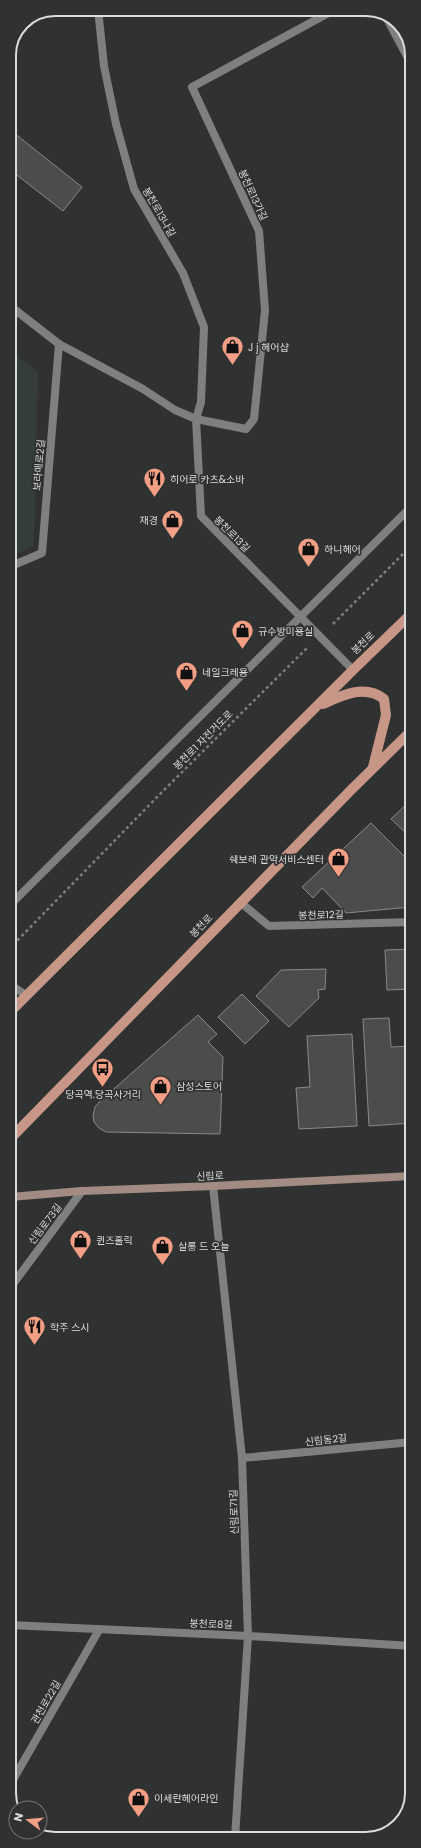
<svg xmlns="http://www.w3.org/2000/svg" width="421" height="1848" font-family="Poppins,'Noto Sans KR',sans-serif">
  <style>
    .built { fill: #353d38 }
    .building { fill: #4a4d4b; stroke: #878a88 }
    .lines { fill: none; stroke-linecap: round; stroke-linejoin: round }
    .path { stroke: #7c7f7d; stroke-width: 2.5; stroke-dasharray: 3 3; stroke-linecap: butt }
    .service { stroke: #7d807e; stroke-width: 8 }
    .minor { stroke: #7d807e; stroke-width: 8 }
    .secondary { stroke: #a28b82; stroke-width: 8 }
    .primary { stroke: #c79686; stroke-width: 10 }
    .labels { text-anchor: middle; dominant-baseline: central; stroke-width: 3.5; stroke-linejoin: round; paint-order: stroke }
    .street-label { font-size: 10px; fill: #dbdddc; stroke: #2f3230 }
    .poi-label { font-size: 10px; fill: #dbdddc; stroke: #2f3230; text-anchor: start }
    .rim { fill: none; stroke: #dbdddc; stroke-width: 2 }
  </style>
  <rect width="100%" height="100%" fill="#2f3230"/>
  <path class="built" d="M9,350L38,372L34,546L9,557Z"/>
  <path class="building" d="M9,129L82,187L63,211L9,169Z
    M412,799V839L391,819Z
    M371,823L409,861L411,907L346,913L322,888L313,898L302,887Z
    M412,949V989L387,990L385,950Z
    M326,969L325,989L318,990L319,998L289,1027L256,996L281,970Z
    M242,994L269,1021L245,1044L218,1017Z
    M198,1015L217,1034L208,1042L223,1057L220,1134L106,1132L99,1128L94,1122L93,1115L95,1107L100,1101Z
    M389,1018L391,1047L412,1046V1123L369,1126L363,1019Z
    M352,1034L357,1126L299,1129L296,1088L310,1087L307,1036Z"/>
  <g class="lines">
    <path class="path" d="M333,624L411,546
      M9,949L162,792L307,648"/>
    <path class="service" d="M385,15L411,64
      M196,419L246,429L254,419L265,310L259,231L192,87L336,9
      M9,567L42,553L59,344
      M9,906L411,507"/>
    <path class="minor" d="M98,9L104,66L116,124L134,189L183,273L204,327L201,402L196,419
      M9,308L14,309L59,344L143,389L175,410L196,419L201,516L353,670
      M240,902L269,926L412,922
      M9,984L26,995
      M213,1186L242,1458L248,1636L235,1838
      M10,1288L82,1191
      M242,1458L412,1442
      M10,1625L248,1636L412,1646
      M10,1785L99,1630"/>
    <path class="secondary" d="M10,1197L82,1191L213,1186L412,1176"/>
    <path class="primary" d="M323,704C342,695 365,684 384,699L386,715L373,767
      M9,1013L353,670L411,614
      M10,1139L351,790L411,731"/>
  </g>
  <defs>
    <symbol id="shop-pin" viewBox="-11 -11 22 30"><path d="M0 17L-7.5 6A9.5 9.5 0 1 1 7.5 6Z" fill="#f39f85" stroke="#2f3230"/><path d="M-5-2.5h2.3a2.7 3.5 0 0 1 5.4 0H5L5.5 6h-11ZM-1.5-2.5h3a1.5 2.3 0 0 0-3 0Z" fill="#111"/></symbol>
    <symbol id="restaurant-pin" viewBox="-11 -11 22 30"><path d="M0 17L-7.5 6A9.5 9.5 0 1 1 7.5 6Z" fill="#f39f85" stroke="#2f3230"/><path d="M-5-6h1v4h1v-4h1v4h1v-4h1v5L-1.5 .5V6h-2V.5L-5-1ZM5-6V6H3V1.5H1.5Q1.5-4 5-6Z" fill="#111"/></symbol>
    <symbol id="bus-pin" viewBox="-11 -11 22 30"><path d="M0 17L-7.5 6A9.5 9.5 0 1 1 7.5 6Z" fill="#f39f85" stroke="#2f3230"/><path d="M-5-6H5V4H4V6H2V4H-2V6H-4V4H-5ZM-3.5-4V0h7V-4ZM-3.5 1.2v1.5H-2V1.2ZM2 1.2v1.5H3.5V1.2Z" fill="#111"/></symbol>
  </defs>
  <g fill-rule="evenodd">
    <use href="#shop-pin" x="220" y="334" width="25" height="34"/>
    <use href="#restaurant-pin" x="142" y="466" width="25" height="34"/>
    <use href="#shop-pin" x="160" y="508" width="25" height="34"/>
    <use href="#shop-pin" x="296" y="536" width="25" height="34"/>
    <use href="#shop-pin" x="230" y="618" width="25" height="34"/>
    <use href="#shop-pin" x="174" y="660" width="25" height="34"/>
    <use href="#shop-pin" x="326" y="846" width="25" height="34"/>
    <use href="#bus-pin" x="90" y="1056" width="25" height="34"/>
    <use href="#shop-pin" x="148" y="1074" width="25" height="34"/>
    <use href="#shop-pin" x="68" y="1228" width="25" height="34"/>
    <use href="#shop-pin" x="150" y="1234" width="25" height="34"/>
    <use href="#restaurant-pin" x="22" y="1314" width="25" height="34"/>
    <use href="#shop-pin" x="126" y="1786" width="25" height="34"/>
  </g>
  <g class="labels">
    <g class="street-label">
      <text transform="translate(253 195) rotate(65)">봉천로13가길</text>
      <text transform="translate(159 212) rotate(60)">봉천로13나길</text>
      <text transform="translate(39 465) rotate(-85)">보라매로2길</text>
      <text transform="translate(232 534) rotate(45)">봉천로13길</text>
      <text transform="translate(363 643) rotate(-44)">봉천로</text>
      <text transform="translate(203 740) rotate(-45)">봉천로1 자전거도로</text>
      <text transform="translate(321 915) rotate(-2)">봉천로12길</text>
      <text transform="translate(201 926) rotate(-46)">봉천로</text>
      <text transform="translate(210 1176) rotate(-3)">신림로</text>
      <text transform="translate(45 1224) rotate(-53)">신림로73길</text>
      <text transform="translate(326 1440) rotate(-6)">신림동2길</text>
      <text transform="translate(234 1512) rotate(-92)">신림로71길</text>
      <text transform="translate(211 1624) rotate(2)">봉천로8길</text>
      <text transform="translate(46 1702) rotate(-60)">관천로22길</text>
    </g>
    <g class="poi-label">
      <text x="248" y="347">J j 헤어샵</text>
      <text x="170" y="479">히어로 카츠&amp;소바</text>
      <text x="158" y="520" text-anchor="end">재경</text>
      <text x="324" y="549">하니헤어</text>
      <text x="258" y="631">규수방미용실</text>
      <text x="202" y="672">네일크레용</text>
      <text x="324" y="859" text-anchor="end">쉐보레 관악서비스센터</text>
      <text x="176" y="1086">삼성스토어</text>
      <text x="103" y="1094" text-anchor="middle">당곡역.당곡사거리</text>
      <text x="96" y="1240">퀸즈홀릭</text>
      <text x="178" y="1246">살롱 드 오늘</text>
      <text x="50" y="1327">학주 스시</text>
      <text x="154" y="1798">이세란헤어라인</text>
    </g>
  </g>
  <path d="M0 0H421V1848H0ZM55 16H366A39 39 0 0 1 405 55V1793A39 39 0 0 1 366 1832H55A39 39 0 0 1 16 1793V55A39 39 0 0 1 55 16Z" fill="#2f3230" fill-rule="evenodd"/>
  <path class="rim" d="M55 16H366A39 39 0 0 1 405 55V1793A39 39 0 0 1 366 1832H55A39 39 0 0 1 16 1793V55A39 39 0 0 1 55 16Z"/>
  <g transform="translate(28 1820) rotate(286)"><circle r="19" fill="#2f3230" stroke="#747675"/>
  <path d="M0-3L7 15L0 10L-7 15Z" fill="#f39f85"/>
  <text y="-6" font-size="11" font-weight="bold" text-anchor="middle" fill="#dbdddc">N</text>
  </g>
</svg>
